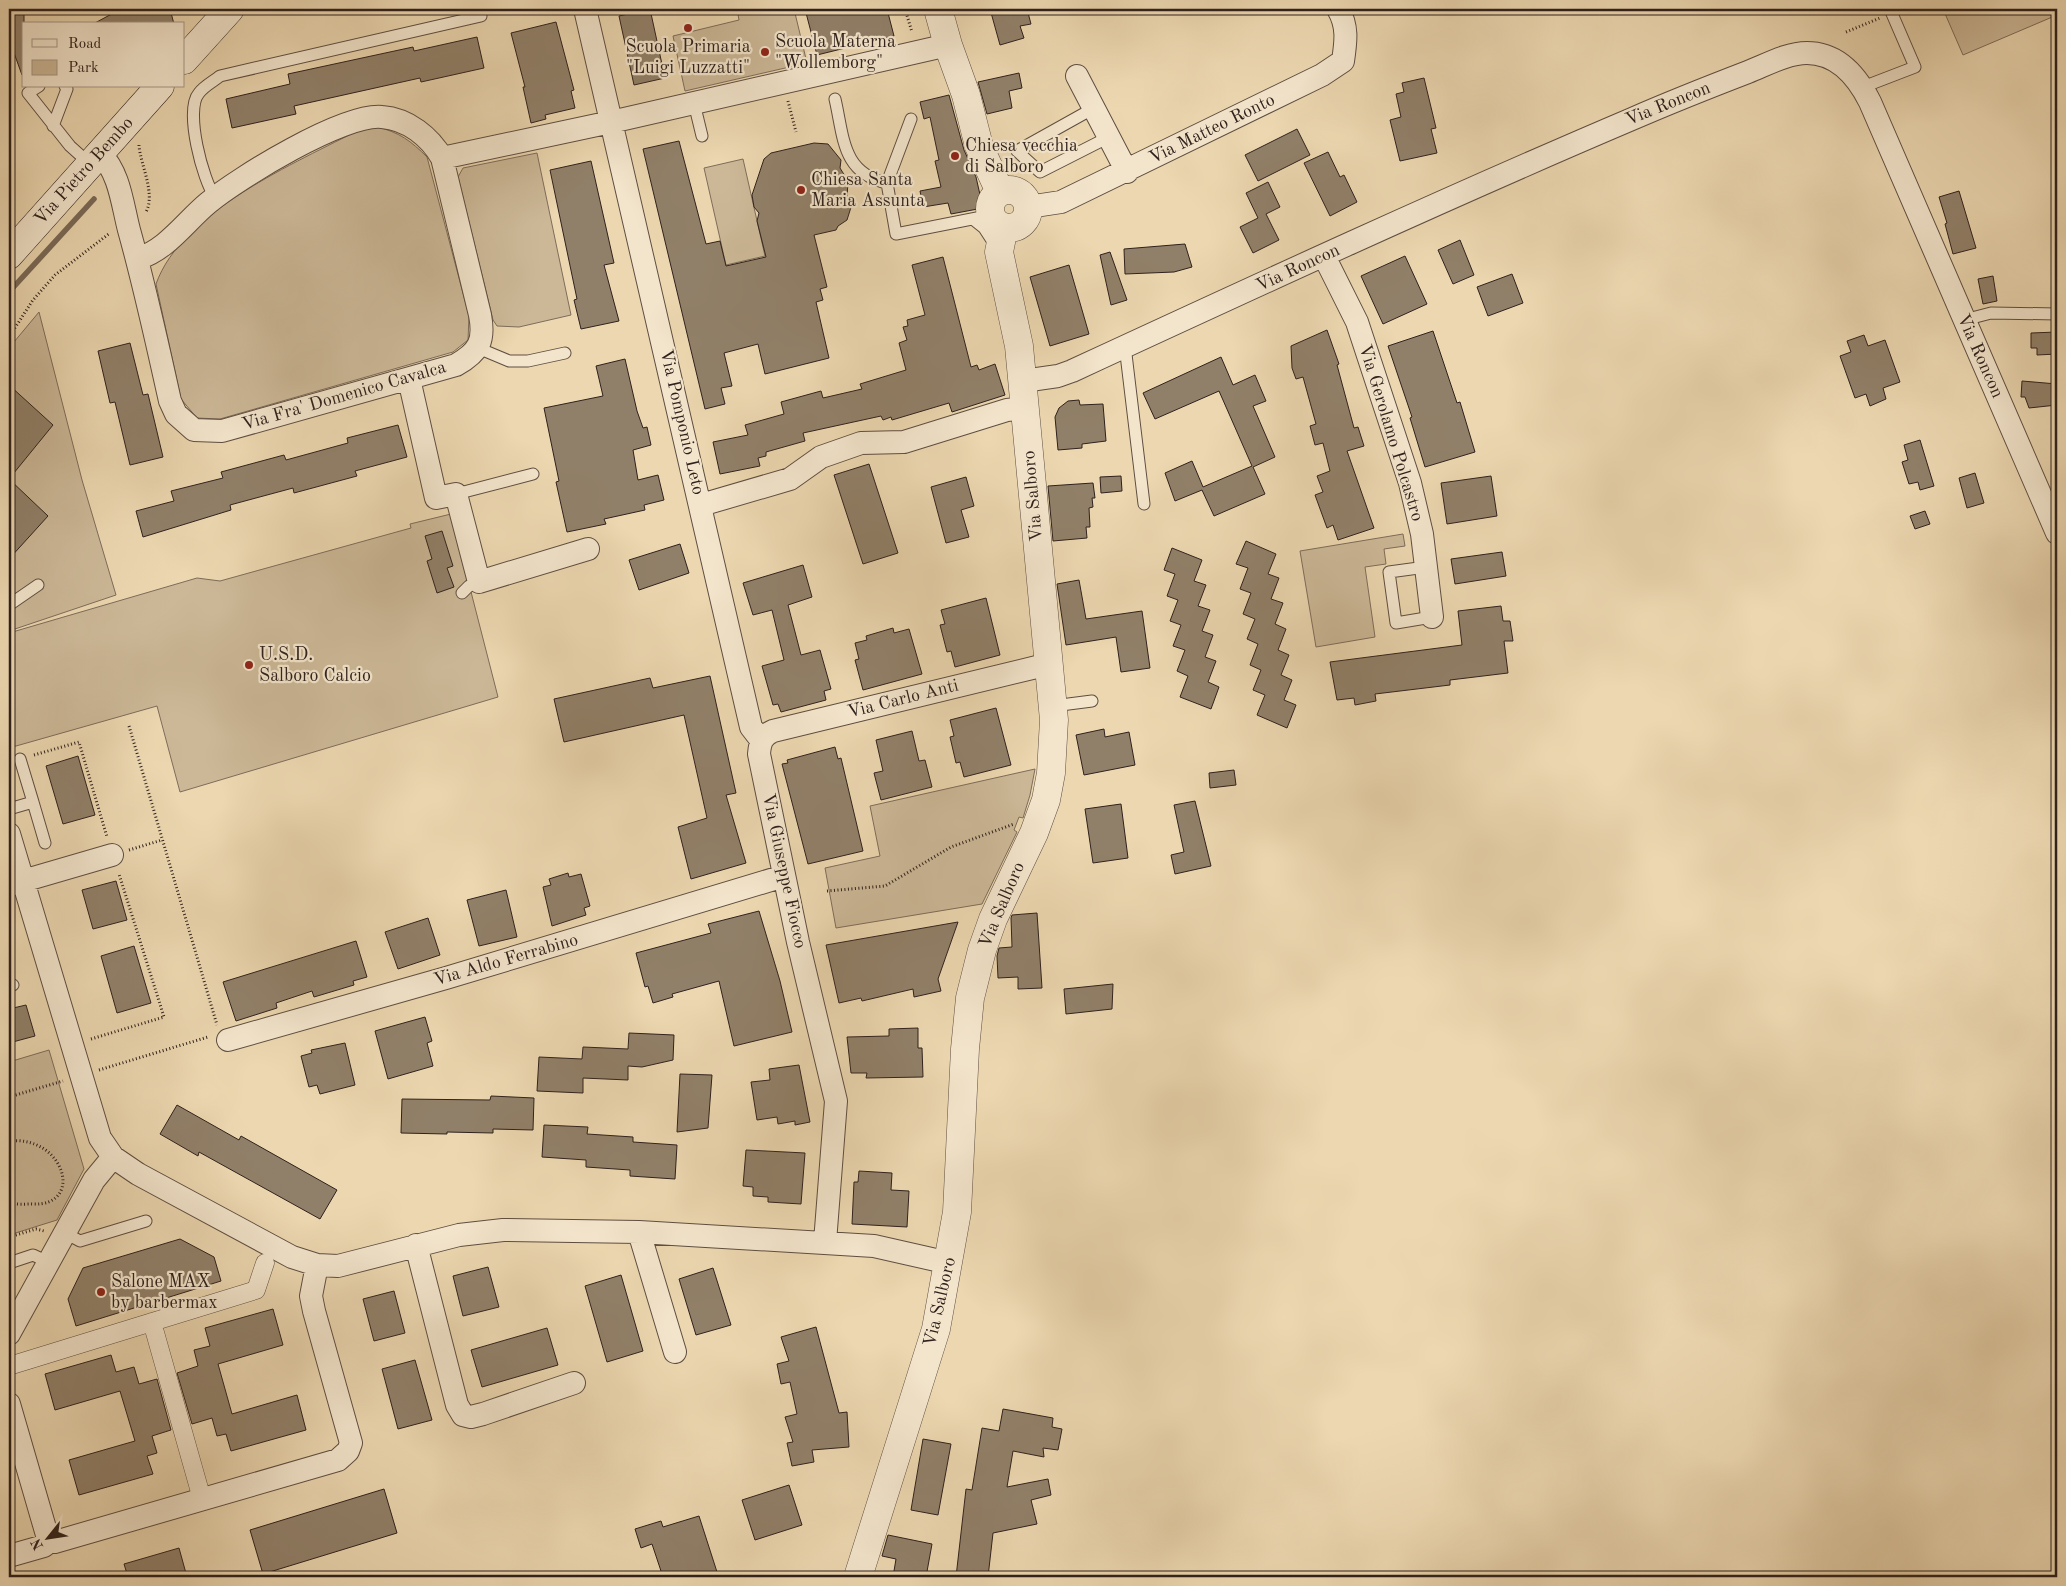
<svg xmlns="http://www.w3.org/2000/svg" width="2066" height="1586" font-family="'Old Standard TT',serif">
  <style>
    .green { fill: #ccb897; stroke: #7e6c5a }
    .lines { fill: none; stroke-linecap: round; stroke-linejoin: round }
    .stream { stroke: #7a6957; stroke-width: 5.5 }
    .building { fill: #918069; stroke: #2f211c }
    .service-casing { stroke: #5e4e41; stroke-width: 13 }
    .pedestrian-casing { stroke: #5e4e41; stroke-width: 19 }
    .minor-casing { stroke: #5e4e41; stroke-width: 24 }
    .tertiary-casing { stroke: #5e4e41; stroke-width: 29 }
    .secondary-casing { stroke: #2f211c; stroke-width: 29 }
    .path { stroke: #2f211c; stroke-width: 3; stroke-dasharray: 1 2.5; stroke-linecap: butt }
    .service { stroke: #f3e5cc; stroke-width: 11 }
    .pedestrian { stroke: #f3e5cc; stroke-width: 18 }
    .minor { stroke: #f3e5cc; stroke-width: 22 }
    .tertiary { stroke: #f3e5cc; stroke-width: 28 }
    .secondary { stroke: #f3e5cc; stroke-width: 28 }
    .poi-dot { fill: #8f2418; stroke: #f3e5cc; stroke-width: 2 }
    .labels { text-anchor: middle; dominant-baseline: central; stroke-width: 4.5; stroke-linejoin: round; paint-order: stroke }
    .poi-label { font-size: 18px; fill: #2f211c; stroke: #f3e5cc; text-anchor: start }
    .street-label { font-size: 18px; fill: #2f211c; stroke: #f3e5cc }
  </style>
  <rect width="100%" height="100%" fill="#ecd7b0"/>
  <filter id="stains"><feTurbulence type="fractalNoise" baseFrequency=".004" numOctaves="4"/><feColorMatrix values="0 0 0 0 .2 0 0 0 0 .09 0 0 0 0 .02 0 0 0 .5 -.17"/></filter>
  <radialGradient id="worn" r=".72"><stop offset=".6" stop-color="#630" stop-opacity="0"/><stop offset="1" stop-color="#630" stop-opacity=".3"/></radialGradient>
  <path class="green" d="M737,9H794L807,63L685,91L673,36L739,20Z
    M1943,9H2057V15L1963,55Z
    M377,127C399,132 411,141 427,157L469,316L468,340L453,352L220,419L197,418L181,399L156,284C182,211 295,163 361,129Z
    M537,153L571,315L519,327L497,326L493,320L458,177L463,168Z
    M743,159L765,256L726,265L704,168Z
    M39,312L82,480L116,595L9,631V348Z
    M451,514L498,697L180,792L157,706L9,748V633L197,578L220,581L411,528L410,524Z
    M1403,534L1405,546L1384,549L1386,564L1365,567L1375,637L1316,647L1300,551Z
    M1035,769L1030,795L1023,818L1019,817L1014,830L1017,832L982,904L836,928L825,868L880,856L870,806Z
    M49,1050L84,1169L57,1220L9,1235V1062Z"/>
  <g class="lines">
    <path class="stream" d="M9,292L94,199"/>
  </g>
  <path class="building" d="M24,9V75H22L9,39V14Z
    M121,9H170L174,24H93Z
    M650,9L665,78L634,85L619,16Z
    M805,9H887L894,36L817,55Z
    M990,9H1027L1031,24L1020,26L1024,38L1000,45Z
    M556,22L574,90L571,91L575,108L545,115L546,119L531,123L523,87H525L511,33Z
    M477,37L484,68L421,82L420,78L294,106L296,114L232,128L226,99L290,84L288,74L413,47L414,51Z
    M1019,73L1022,88L1009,91L1012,108L987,114L978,82Z
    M1424,78L1436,128L1431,129L1437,153L1400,161L1390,120L1401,117L1396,94L1404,92L1402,83Z
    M949,95L964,150L976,177L983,208L951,214L948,203L923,207L920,191L941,187L935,161L939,160L930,117L924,119L920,102Z
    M1297,129L1310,155L1258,181L1245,155Z
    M679,141L706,244L720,241L726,266L766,257L757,221L759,213L754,207L752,195L764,159L771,153L814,143L828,144L841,160L840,168L848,181L847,198L852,204L847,220L838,226L836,230L814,235L827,287L820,289L823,300L816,302L829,358L765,374L758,344L724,353L732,386L721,388L725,404L705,409L643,149Z
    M1328,152L1340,177L1344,175L1357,202L1330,216L1304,163Z
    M591,161L614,263L604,265L619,321L581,329L574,300L577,299L550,170Z
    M1268,182L1280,207L1266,214L1279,240L1253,253L1240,227L1258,218L1246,193Z
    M1959,191L1976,248L1953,254L1945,224L1947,223L1939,197Z
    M1460,240L1474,275L1453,284L1438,250Z
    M1185,244L1192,267L1174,272L1125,274L1124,249Z
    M1110,252L1127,300L1111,305L1100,255Z
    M1405,256L1427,304L1383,324L1361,276Z
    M943,257L971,367L977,365L979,370L995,364L1005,395L952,412L949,403L892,420L891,417L883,420L881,416L803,433L805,441L766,452V456L758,458L760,466L720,474L713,442L748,435L745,425L784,414L781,402L821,391L823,398L862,389L860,384L906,370L899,343L907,340L903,327L908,326L907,320L925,315L912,265Z
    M1069,265L1089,334L1050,346L1030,277Z
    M1512,274L1523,303L1488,316L1477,287Z
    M1993,276L1997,301L1983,304L1978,279Z
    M1327,330L1339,364L1337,365L1354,428L1358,427L1364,446L1347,451L1374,528L1338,540L1333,525L1327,528L1315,495L1323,492L1317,476L1330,471L1323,443L1315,445L1310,426L1316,424L1303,377L1296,379L1292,368L1291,346Z
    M1433,331L1457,403L1460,402L1475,452L1425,467L1410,418L1412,417L1388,346Z
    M2057,332V354L2037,355V348H2031V333Z
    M1864,335L1868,346L1885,340L1900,382L1883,388L1886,399L1870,406L1866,394L1855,398L1840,356L1851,352L1847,341Z
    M130,343L143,395L148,394L163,457L130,465L115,402L110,403L98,351Z
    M1221,357L1233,385L1255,375L1266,401L1253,406L1275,457L1253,467L1265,494L1214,516L1202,490L1175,501L1165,473L1192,461L1203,487L1252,466L1219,391L1155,419L1143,393Z
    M625,359L637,411L643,428L647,427L651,445L633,450L638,480L658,475L664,500L644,505L645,510L604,519L606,524L567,532L556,482L559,481L544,408L603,396L596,366Z
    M2022,381L2057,384V405L2029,408L2025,397H2021Z
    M9,385L53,425L9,479Z
    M1079,400L1080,405L1103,404L1106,441L1082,444V448L1058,450L1055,417L1059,408L1068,401Z
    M398,425L407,457L355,471L357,476L294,493L293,488L230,505L231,510L143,537L136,511L174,501L171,491L223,478L221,472L284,455L286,460L348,443L347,438Z
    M1920,440L1934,486L1920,490L1918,482L1909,484L1902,462L1908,460L1904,445Z
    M869,464L898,553L863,564L834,475Z
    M1975,473L1984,503L1967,508L1959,478Z
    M1121,476L1122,491L1101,493L1100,477Z
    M1491,476L1497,516L1447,524L1441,483Z
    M966,477L974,506L961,510L969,537L946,543L931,487Z
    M9,479L48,516L9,559Z
    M1093,483L1095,498H1092L1093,507L1089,508L1090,527H1086L1087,538L1053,541L1048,486Z
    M1925,511L1930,524L1915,529L1910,516Z
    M442,531L453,566L447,568L454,587L437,593L427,561L432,559L425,536Z
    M1246,541L1276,554L1268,574L1279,578L1271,599L1283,603L1275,624L1286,629L1278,650L1289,655L1281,675L1292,680L1284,700L1296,705L1287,728L1257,715L1265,695L1253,690L1261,670L1250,665L1258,644L1247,639L1255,619L1243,614L1251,593L1240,589L1248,568L1236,564Z
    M680,544L689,573L639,590L629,560Z
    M1172,548L1202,560L1194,581L1206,585L1198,606L1210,610L1202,631L1213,635L1205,657L1216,661L1208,682L1219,687L1211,709L1180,697L1188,676L1177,671L1185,650L1173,646L1181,625L1170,621L1178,600L1167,596L1175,574L1164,570Z
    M1502,552L1506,576L1455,584L1451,559Z
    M803,565L812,597L788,605L801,655L820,650L831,689L824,691L826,700L781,712L778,704L773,705L762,666L784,660L772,610L753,615L743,583Z
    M1079,580L1086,619L1142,611L1150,668L1121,672L1116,637L1066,645L1057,584Z
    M986,598L1000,655L955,667L951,651L947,652L940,625L945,624L941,610Z
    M1501,606L1503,621H1510L1513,641H1504L1508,673L1450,680V685L1375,694L1376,701L1355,705L1354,698L1337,700L1330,662L1462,645L1458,611Z
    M893,628L894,633L909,629L922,674L863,690L855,660L859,659L855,643L867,640L866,636Z
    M710,676L736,793L726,795L746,863L691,879L678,827L707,818L684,715L564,742L554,699L650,678L653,688Z
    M996,708L1011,765L964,777L960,762L956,763L950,737L954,736L950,720Z
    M1104,729L1105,737L1129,732L1135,765L1084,775L1076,735Z
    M912,731L919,761L925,760L932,787L881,800L874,773L883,771L876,740Z
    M835,747L838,759L841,758L863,851L808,864L782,764L788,763L787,760Z
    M78,756L95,815L63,824L46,766Z
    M1234,770L1236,785L1210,788L1209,773Z
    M1195,801L1211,866L1175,874L1171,855L1184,852L1174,805Z
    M1121,804L1128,858L1093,863L1085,809Z
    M568,873L569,877L581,874L590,906L584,908L586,915L552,926L543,887L551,885L549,879Z
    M116,881L127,920L93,929L82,890Z
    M506,890L517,937L479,946L467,900Z
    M759,911L780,981L792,1032L734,1046L719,981L672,994L673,997L653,1003L648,986L645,987L636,953L711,933L708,924Z
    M1037,913L1042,988L1018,989V977L998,978L997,956L999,948L1012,947L1011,918L1012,915Z
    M428,918L440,955L398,969L385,932Z
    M958,922L938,979L941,991L914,997L913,989L862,1001L861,998L839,1003L826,945Z
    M356,941L367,977L353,981L354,985L314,997L312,991L276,1003L277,1008L236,1021L223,982Z
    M134,946L151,1003L117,1013L101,956Z
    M1113,984L1112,1009L1066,1014L1064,989Z
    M26,1005L35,1036L9,1043V1009Z
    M425,1017L432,1041L427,1043L433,1066L388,1079L375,1031Z
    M918,1028V1048H922L923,1077L866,1078L867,1073H851L847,1037L889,1036V1029Z
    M629,1033L674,1035L673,1060L642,1067L628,1066V1080L583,1078V1093L537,1091L539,1057L582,1059L583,1047L628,1049Z
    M345,1043L355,1085L320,1094L317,1085L309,1087L301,1056L312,1053L311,1050Z
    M799,1065L810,1122L795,1125V1121L778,1124L777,1117L757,1120L751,1082L770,1080L769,1069Z
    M680,1074L712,1075L708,1128L677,1132Z
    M491,1096L534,1098L533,1130L493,1129V1133L447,1132V1134L401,1133L402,1099L490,1100Z
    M177,1105L239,1140L241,1136L337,1190L320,1219L199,1152L198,1156L160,1134Z
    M544,1125L588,1127L587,1134L633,1137V1142L677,1145L675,1179L630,1176V1170L586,1167V1160L542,1157Z
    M746,1150L805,1153L801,1204L768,1202V1197L753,1196V1187L743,1186Z
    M859,1171L892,1173L891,1190L909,1191L907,1227L852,1224L854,1182H858Z
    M180,1239L214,1257L221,1281L76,1326L68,1299L83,1268Z
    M488,1267L499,1307L463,1316L453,1276Z
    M713,1268L731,1325L696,1335L679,1279Z
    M621,1275L643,1351L607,1362L585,1286Z
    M394,1291L405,1333L374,1341L363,1299Z
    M273,1309L283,1345L218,1364L232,1414L297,1395L306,1430L231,1451L226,1434L217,1436L212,1418L192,1424L177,1373L198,1366L194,1350L210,1346L205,1328Z
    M816,1327L839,1413L847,1412L849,1447L812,1450L814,1462L792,1466L787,1443L793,1442L785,1417L797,1414L790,1382L781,1384L777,1364L789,1361L781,1337Z
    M547,1328L558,1365L482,1387L471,1350Z
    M111,1355L116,1372L134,1367L139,1384L157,1379L171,1430L152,1436L157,1453L147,1456L153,1474L79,1495L69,1460L135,1441L120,1391L55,1410L45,1374Z
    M415,1360L432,1420L398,1429L382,1369Z
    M1003,1409L1053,1418L1052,1427L1062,1429L1058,1450L1043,1448L1044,1457L1013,1451L1007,1487L1048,1479L1051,1495L1031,1500L1037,1524L993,1533L988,1577H956L966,1489L972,1490L982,1428L999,1431Z
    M923,1439L951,1444L938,1515L911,1510Z
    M789,1485L802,1525L755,1540L742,1500Z
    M384,1489L397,1533L263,1574L250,1530Z
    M699,1516L717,1572L702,1577H663L652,1544L641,1548L635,1529L661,1521L663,1527Z
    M888,1535L932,1544L926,1577H893L896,1559L882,1556Z
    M179,1548L187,1577H128L124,1564Z"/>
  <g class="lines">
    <defs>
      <path id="service" d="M39,86L28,93L70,146L90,164
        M1863,87L1915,67L1890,9
        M835,99C844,138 842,173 887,183L896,234L992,215
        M694,103L702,136
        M1094,108L1017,151L1040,172L1109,137
        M53,126L67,89L65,86
        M887,183L911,119
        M215,197C203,181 184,110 199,93C204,86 214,81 220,76L481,16
        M974,220L984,228L997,248
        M1964,320L1991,313L2057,314
        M1125,346L1144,504
        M478,348L509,361H528L565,353
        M456,494L533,474
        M1426,567L1389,572L1396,623L1432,617
        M462,593L469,586L479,582
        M9,605L38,585
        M1053,706L1092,701
        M20,759L33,802
        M9,809L33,802L45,843
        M9,986L13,985
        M65,1233L80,1241L146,1221
        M9,1263L33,1255L48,1262"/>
      <path id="pedestrian" d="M152,1322L202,1499
        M9,1366L256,1290L265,1263"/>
      <path id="minor" d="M585,9L751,727L761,740
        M1077,76L1127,172
        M100,153C120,174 122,203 129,230C145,287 157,343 170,401L176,414L194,430L222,431L456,365C479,352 485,341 480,315L442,158C430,137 408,119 382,117C344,113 238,178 208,203C185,222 167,250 137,259
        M442,158L611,122L948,45
        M1028,207L1061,202L1322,75L1343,61C1346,41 1348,26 1338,9
        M1324,256L1357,322L1410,483L1422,534L1432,617
        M409,379L436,498L456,494L479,582L588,549
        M1023,381L1058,376L1072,371C1258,285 1444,199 1632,119C1671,102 1709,87 1748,72C1766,65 1787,53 1807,53C1838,53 1857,76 1870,102L2057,533
        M701,505L790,479L821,457L861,443L904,442L1007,410L1026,408
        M9,834L100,1138L113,1157L138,1174L292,1257L317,1265L338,1266L459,1235L503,1230L639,1232L874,1246L949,1263
        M9,885L112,855
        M228,1040L446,978L784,876
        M639,1232L675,1352
        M825,1242L836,1101L798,942L759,754C760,742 762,736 773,731L1049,664
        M416,1245L457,1405L463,1415L471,1417L483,1414L574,1383
        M9,1334L94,1180L113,1157
        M9,1404L47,1535L55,1542L338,1460L348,1451L351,1443L314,1311L311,1296L317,1265
        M9,1556L44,1546L51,1540"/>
      <path id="tertiary" d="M938,9L948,45L966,95L979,146L1000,192
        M990 209a19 19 0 1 1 38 0a19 19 0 1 1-38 0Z
        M858,1577L936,1329L957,1212L965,1049L970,998L982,950L993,919L1034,833L1046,800L1051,773L1054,720L1019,346L999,252L1004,227"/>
      <path id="secondary" d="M184,60L230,9
        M9,255L160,86"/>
    </defs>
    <use href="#service" class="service-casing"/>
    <use href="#pedestrian" class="pedestrian-casing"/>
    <use href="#minor" class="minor-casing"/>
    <use href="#tertiary" class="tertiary-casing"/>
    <use href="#secondary" class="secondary-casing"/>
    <path class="path" d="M905,9L912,32
      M1846,32L1880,18
      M788,101L796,132
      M139,145C140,164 156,193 146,212
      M9,337L33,300L55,275L110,233
      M129,726L217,1025
      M34,755L79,742L107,837
      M129,850L162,840
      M827,891L885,886L951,847L1014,824
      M91,1039L164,1017L119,874
      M99,1070L208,1037
      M9,1097L63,1081
      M9,1141C65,1135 85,1207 32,1204C24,1204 15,1205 9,1202
      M9,1237L36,1229L44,1231"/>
    <use href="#service" class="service"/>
    <use href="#pedestrian" class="pedestrian"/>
    <use href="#minor" class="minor"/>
    <use href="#tertiary" class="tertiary"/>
    <use href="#secondary" class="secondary"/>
  </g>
  <g class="poi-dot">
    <circle cx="688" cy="28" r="5"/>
    <circle cx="765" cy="52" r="5"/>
    <circle cx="955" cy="156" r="5"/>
    <circle cx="801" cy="190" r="5"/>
    <circle cx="249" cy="665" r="5"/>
    <circle cx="101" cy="1292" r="5"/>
  </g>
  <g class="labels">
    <g class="poi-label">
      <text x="775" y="42">Scuola Materna<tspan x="775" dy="21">"Wollemborg"</tspan></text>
      <text x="688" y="47" text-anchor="middle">Scuola Primaria<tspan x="688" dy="21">"Luigi Luzzatti"</tspan></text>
      <text x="965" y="146">Chiesa vecchia<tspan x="965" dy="21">di Salboro</tspan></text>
      <text x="811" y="180">Chiesa Santa<tspan x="811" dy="21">Maria Assunta</tspan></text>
      <text x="259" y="655">U.S.D.<tspan x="259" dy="21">Salboro Calcio</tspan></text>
      <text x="111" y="1282">Salone MAX<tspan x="111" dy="21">by barbermax</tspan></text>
    </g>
    <g class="street-label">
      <text transform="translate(1668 104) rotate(-22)">Via Roncon</text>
      <text transform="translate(1212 129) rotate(-26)">Via Matteo Ronto</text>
      <text transform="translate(84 171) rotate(-48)">Via Pietro Bembo</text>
      <text transform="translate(1298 268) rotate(-25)">Via Roncon</text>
      <text transform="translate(1980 356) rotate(66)">Via Roncon</text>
      <text transform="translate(344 396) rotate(-16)">Via Fra' Domenico Cavalca</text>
      <text transform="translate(682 422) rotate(77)">Via Pomponio Leto</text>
      <text transform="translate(1391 433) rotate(73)">Via Gerolamo Polcastro</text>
      <text transform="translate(1033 496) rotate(-95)">Via Salboro</text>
      <text transform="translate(903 699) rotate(-14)">Via Carlo Anti</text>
      <text transform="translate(784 871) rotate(78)">Via Giuseppe Fiocco</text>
      <text transform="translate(1002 905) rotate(-67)">Via Salboro</text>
      <text transform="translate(506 960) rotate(-16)">Via Aldo Ferrabino</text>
      <text transform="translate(940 1302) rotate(-77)">Via Salboro</text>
    </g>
  </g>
  <rect width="2066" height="1586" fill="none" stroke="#ecd7b0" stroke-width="30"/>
  <rect x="10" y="10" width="2046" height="1566" fill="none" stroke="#2f211c" stroke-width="2.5"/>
  <rect x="15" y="15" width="2036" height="1556" fill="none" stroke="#2f211c"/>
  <rect x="22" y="22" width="162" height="65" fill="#f3e5cc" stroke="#a59786"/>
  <rect x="32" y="39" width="25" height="8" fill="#f3e5cc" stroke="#a59786"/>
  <text x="68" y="48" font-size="15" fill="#2f211c">Road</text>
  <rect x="32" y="60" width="25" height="15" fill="#ccb897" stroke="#a59786"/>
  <text x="68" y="72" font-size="15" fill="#2f211c">Park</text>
  <g transform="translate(48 1538) rotate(240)" stroke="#f3e5cc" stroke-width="4" paint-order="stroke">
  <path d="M0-4L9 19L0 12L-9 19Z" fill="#2f211c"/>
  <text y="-8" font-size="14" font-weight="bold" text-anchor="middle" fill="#2f211c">N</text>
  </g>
  <rect width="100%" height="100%" filter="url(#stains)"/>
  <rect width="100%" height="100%" fill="url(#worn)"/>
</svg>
